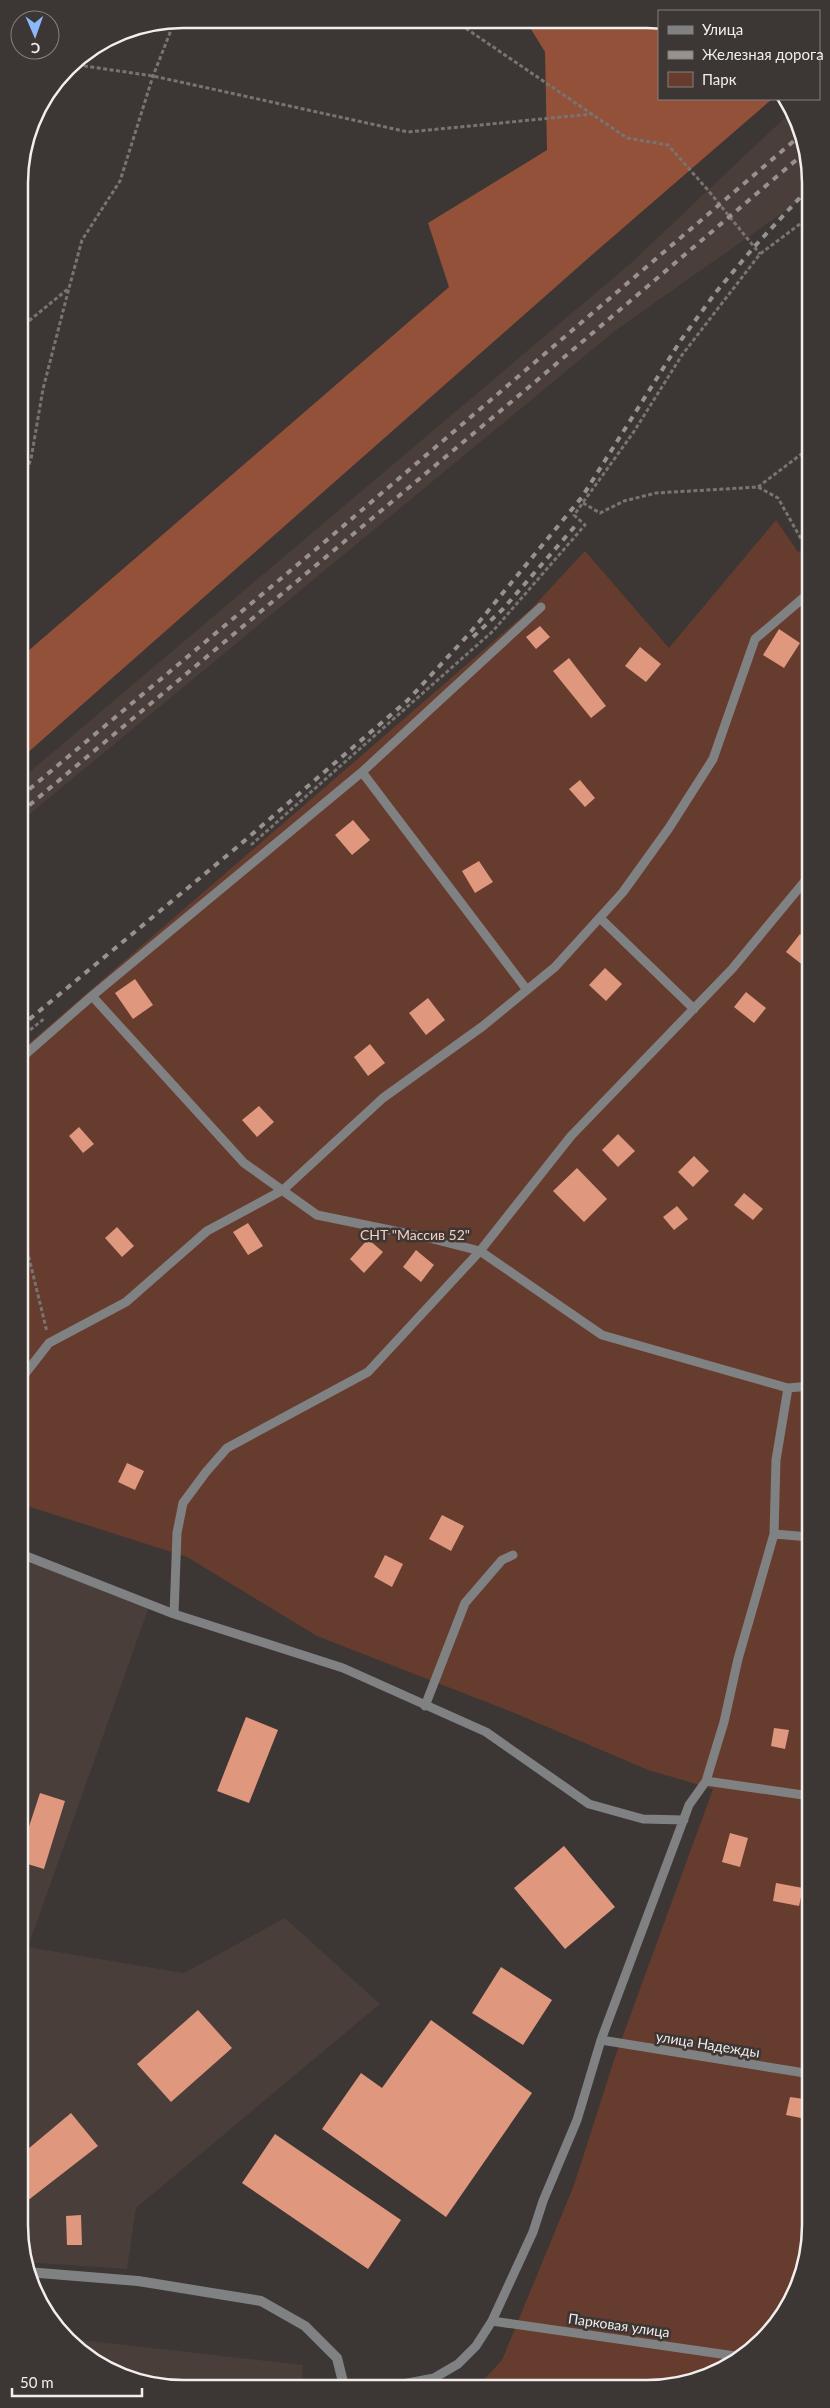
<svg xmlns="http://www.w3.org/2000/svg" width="830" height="2408" font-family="Lato,sans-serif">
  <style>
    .built { fill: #493e39 }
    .green { fill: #653c2d }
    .forest { fill: #935139 }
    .building { fill: #df977d }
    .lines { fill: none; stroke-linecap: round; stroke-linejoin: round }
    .path { stroke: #797472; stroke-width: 3; stroke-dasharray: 4 2.5; stroke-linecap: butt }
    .lane { stroke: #808183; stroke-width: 9 }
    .street { stroke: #808183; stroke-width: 10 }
    .rail { stroke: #979290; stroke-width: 4; stroke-dasharray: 6 6; stroke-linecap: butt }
    .labels { text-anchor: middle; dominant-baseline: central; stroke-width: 5; stroke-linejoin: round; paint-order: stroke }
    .park-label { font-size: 14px; fill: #f8cfc1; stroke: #3c3634 }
    .street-label { font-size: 14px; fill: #f1eeec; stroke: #3c3634 }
    .rim { fill: none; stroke: #f1eeec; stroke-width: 2.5 }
  </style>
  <rect width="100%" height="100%" fill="#3c3634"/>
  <path class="built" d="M794,109L808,150V195L616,330L20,822V780L631,263Z
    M21,1555L150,1604L28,1947L184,1973L285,1918L380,2004L136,2208L127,2269L23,2262L22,2258Z
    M64,2338L303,2365L302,2386H151L110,2372Z"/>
  <path class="green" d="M776,520L798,552L809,546L811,2236L799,2288L771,2333L730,2367L680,2386H478L502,2360L574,2185L614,2060L713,1789L648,1770L512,1712L317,1636L187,1557L21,1504L20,1051L532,608L585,551L669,648Z"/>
  <path class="forest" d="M526,21L659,22V99H772L593,254L25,755L20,733V658L449,287L428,223L547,150L545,52Z
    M51,91L19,181V171L36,110Z"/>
  <path class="building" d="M540,626L550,637L536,649L526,637Z
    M779,629L800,643L784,668L763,655Z
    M640,647L661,664L646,682L625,666Z
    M569,658L606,706L591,718L553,671Z
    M580,780L595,798L585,807L569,789Z
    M353,820L370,840L352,855L335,835Z
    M479,861L493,882L475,893L462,871Z
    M800,934L809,942V959L804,966L786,952Z
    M605,968L622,984L606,1001L589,985Z
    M135,979L153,1005L133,1019L115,993Z
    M746,992L766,1008L754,1023L734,1007Z
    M428,998L445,1020L426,1035L409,1013Z
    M370,1044L385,1063L368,1076L354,1057Z
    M259,1106L274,1122L257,1137L242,1120Z
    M79,1127L94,1144L83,1153L69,1136Z
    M618,1134L635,1151L618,1167L602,1150Z
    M694,1156L709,1171L693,1187L678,1172Z
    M577,1168L607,1199L584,1222L553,1191Z
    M744,1193L763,1209L753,1220L734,1205Z
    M677,1206L688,1219L674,1230L663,1217Z
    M248,1223L263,1246L248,1255L233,1232Z
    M117,1227L134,1246L122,1257L105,1238Z
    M368,1239L383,1252L364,1273L350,1259Z
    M416,1250L434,1265L421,1282L403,1267Z
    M127,1463L144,1471L135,1490L118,1482Z
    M442,1515L464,1526L451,1551L429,1539Z
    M385,1555L403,1564L392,1587L374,1577Z
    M246,1717L278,1730L249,1803L217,1791Z
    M774,1728L789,1730L785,1749L771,1746Z
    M40,1793L65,1801L44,1869L21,1862V1851Z
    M730,1833L748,1838L740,1867L722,1862Z
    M564,1846L615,1907L565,1949L514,1888Z
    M776,1883L803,1888L799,1906L773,1901Z
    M501,1967L552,2000L523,2045L472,2013Z
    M198,2010L232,2048L171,2102L137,2064Z
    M431,2020L532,2093L446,2217L322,2129L361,2073L382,2088Z
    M790,2097L804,2099L801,2118L786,2115Z
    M71,2113L98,2146L22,2205V2154Z
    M275,2134L401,2220L368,2269L242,2183Z
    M81,2215L82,2245H67L66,2216Z"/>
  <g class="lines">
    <path class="path" d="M455,21L627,138L668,145L707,189L760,254
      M71,64L153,76L408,132L593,114
      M19,329L69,288L82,240L120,181L153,76L175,20
      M758,487L808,449
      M20,489L31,459L43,389L69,288
      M583,503L600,513L624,501L656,493L758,487L778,498L809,553
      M251,845L493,631L585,525L574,515L633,433L682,355L760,254L808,218
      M20,1038L45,1018
      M21,1225L47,1332"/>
    <path class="lane" d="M809,876L732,969L571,1136L480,1251L602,1335L788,1388L810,1386
      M600,918L694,1009
      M527,990L362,772L541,607
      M92,996L244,1163L317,1215L429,1238L480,1251L368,1372L227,1448L206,1472L183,1503L177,1533L174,1614
      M20,1059L92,996L362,772
      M21,1379L49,1343L126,1302L207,1231L283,1190L383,1098L483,1026L555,967L623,892L669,828L713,759L755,639L809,593
      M774,1534L810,1537
      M21,1554L174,1614L343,1668L486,1732L589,1804L643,1819L684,1820
      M425,1706L465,1603L502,1560L513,1555
      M706,1781L810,1796
      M601,2040L811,2074
      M492,2321L742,2357
      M392,2386L434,2378L458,2364L476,2346L492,2321L533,2232L543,2201L577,2120L601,2040L689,1805L706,1781L724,1722L738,1659L774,1534L776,1460L788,1388"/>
    <path class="street" d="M27,2272L138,2281L261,2301L305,2326L337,2358L344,2386"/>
    <path class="rail" d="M473,637L503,609L576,525
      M20,797L321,545L802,134
      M20,813L529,387L808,150
      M20,1027L236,848L408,700L469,634L582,497L681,340L716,292L754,247L808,189"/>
  </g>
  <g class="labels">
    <g class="park-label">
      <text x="415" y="1234">СНТ "Массив 52"</text>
    </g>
    <g class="street-label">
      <text transform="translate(708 2044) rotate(9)">улица Надежды</text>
      <text transform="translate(619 2325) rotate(8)">Парковая улица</text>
    </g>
  </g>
  <path d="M0 0H830V2408H0ZM183 28H647A155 155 0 0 1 802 183V2225A155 155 0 0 1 647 2380H183A155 155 0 0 1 28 2225V183A155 155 0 0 1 183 28Z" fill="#3c3634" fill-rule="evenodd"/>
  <path class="rim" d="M183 28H647A155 155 0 0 1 802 183V2225A155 155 0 0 1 647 2380H183A155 155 0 0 1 28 2225V183A155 155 0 0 1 183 28Z"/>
  <rect x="658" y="10" width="162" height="90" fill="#3c3634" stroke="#84807e"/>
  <rect x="668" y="26" width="25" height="8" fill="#808183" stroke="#84807e"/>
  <text x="702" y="35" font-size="15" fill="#f1eeec">Улица</text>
  <rect x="668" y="51" width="25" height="8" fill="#979290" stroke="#84807e"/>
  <text x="702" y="60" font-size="15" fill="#f1eeec">Железная дорога</text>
  <rect x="668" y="72" width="25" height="15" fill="#653c2d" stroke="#84807e"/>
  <text x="702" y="85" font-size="15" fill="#f1eeec">Парк</text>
  <g transform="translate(35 35) rotate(178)"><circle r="24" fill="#3c3634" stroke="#84807e"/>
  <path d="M0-4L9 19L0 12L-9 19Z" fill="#8bbafc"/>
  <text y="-8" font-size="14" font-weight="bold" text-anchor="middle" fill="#f1eeec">С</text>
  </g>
  <path d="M12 2388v8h130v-8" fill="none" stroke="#f1eeec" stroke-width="2.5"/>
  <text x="20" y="2388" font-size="15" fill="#f1eeec" stroke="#3c3634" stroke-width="4" paint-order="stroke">50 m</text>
</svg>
